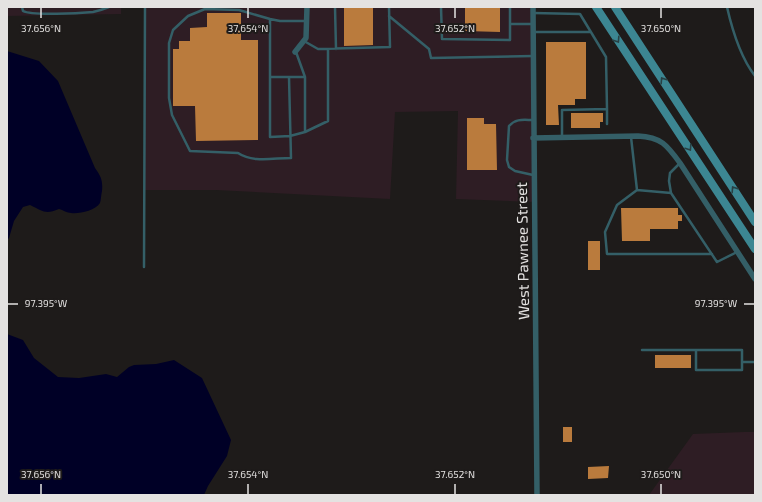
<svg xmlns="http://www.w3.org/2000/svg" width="762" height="502" font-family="'Exo 2',sans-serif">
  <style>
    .industrial { fill: #2e1d24 }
    .water { fill: #000026 }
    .building { fill: #ba7b3d }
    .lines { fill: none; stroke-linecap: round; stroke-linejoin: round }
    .lane { stroke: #345f67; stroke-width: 2.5 }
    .street { stroke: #345f67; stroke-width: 5.5 }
    .secondary { stroke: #3c8692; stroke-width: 8 }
    .oneway { stroke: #284044 }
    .ticks { fill: none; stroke: #e4e2e1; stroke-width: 1.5 }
    .labels { text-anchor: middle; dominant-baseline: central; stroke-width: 4; stroke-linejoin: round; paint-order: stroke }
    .street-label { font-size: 15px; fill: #e4e2e1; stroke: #1e1b1a }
    .ticks-label { font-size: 10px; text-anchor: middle; fill: #e4e2e1; stroke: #1e1b1a; stroke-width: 4; stroke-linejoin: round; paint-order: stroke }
  </style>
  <rect width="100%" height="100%" fill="#1e1b1a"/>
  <path class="industrial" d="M7,7H121V14L7,16Z
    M145,7H532L534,202L456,199L458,111L395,112L390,199L216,190H144Z
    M744,432H755V495H649L693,434Z"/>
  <path class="water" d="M7,51L39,61L58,81L95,168C101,176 103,181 102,191C101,195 101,200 100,203C95,211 79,214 71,213C67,213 63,210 59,209C45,215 43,211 30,205L23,207L14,221L9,238L7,240Z
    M7,334L23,340L34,358L58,377L79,378L106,374L117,377L129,367L134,365L156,364L174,360L202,378L231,440L227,456L208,486L204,495H7Z"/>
  <path class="building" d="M344,7H373V45L344,46Z
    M465,7H500V32L465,31Z
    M207,13H241V40H258V140L196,141L195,106H173V49H179V41H190V28L207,27Z
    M546,42H586V99H575V105H558L559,125H546Z
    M571,113H603V122H600V128H571Z
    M467,118H484V124H496L497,170H467Z
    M621,208H678V215H682V221H678V229H650V241H622Z
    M588,241H600V270H588Z
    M655,355H691V368H655Z
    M563,427H572V442H563Z
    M609,466L608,478L588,479V467Z"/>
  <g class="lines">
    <path class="lane" d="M22,7L23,11C32,16 81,13 93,12C98,11 104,9 109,7
      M335,7L336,49
      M441,7L442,39L510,40V24
      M510,7V24H532
      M727,7C732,29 741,58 755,76
      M533,13L580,14L606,57L607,109L562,110V137
      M389,16L429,49L431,58L533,56
      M270,19L239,10L205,9L188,16L173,30L169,43V98L172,115L190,151L238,153C253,163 273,158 291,158L289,77H270
      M533,32H590
      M304,41L318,49L390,47L389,7
      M296,52L305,77V132L290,136L270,137V19L280,21H306
      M289,77H305
      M607,109V124
      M533,120C524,120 516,118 509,126L507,160L509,167L515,171L533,175
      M305,132L328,121V49
      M631,137L637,190L671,193L669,181L670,173L679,164
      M637,190L617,205L605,232L607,254H712
      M671,193L717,262L737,252
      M144,267L145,7
      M642,350H742V362H755
      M696,350V370H742V362"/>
    <path class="street" d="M533,7L537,495
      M295,52L306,38L307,7
      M533,138L638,136C661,137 667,145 680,163L755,279"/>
    <path class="secondary" d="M596,7L755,249
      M615,7L755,222"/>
  </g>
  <defs><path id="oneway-chevron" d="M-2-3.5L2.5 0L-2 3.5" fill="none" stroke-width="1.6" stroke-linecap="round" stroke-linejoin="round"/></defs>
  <g class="oneway">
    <use href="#oneway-chevron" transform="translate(617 40) rotate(57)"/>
    <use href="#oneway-chevron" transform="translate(663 80) rotate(-123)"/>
    <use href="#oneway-chevron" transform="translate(689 148) rotate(57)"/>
    <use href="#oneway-chevron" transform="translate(734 189) rotate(-123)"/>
  </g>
  <path class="ticks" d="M41,8V18M248,8V18M455,8V18M661,8V18M8,304H18M744,304H754M41,484V494M248,484V494M455,484V494M661,484V494"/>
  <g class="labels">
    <g class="street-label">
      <text transform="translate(522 251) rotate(-91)">West Pawnee Street</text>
    </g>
  </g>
  <g class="ticks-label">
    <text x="41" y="32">37.656°N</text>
    <text x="248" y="32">37.654°N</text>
    <text x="455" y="32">37.652°N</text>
    <text x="661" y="32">37.650°N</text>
    <text x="716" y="307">97.395°W</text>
    <text x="46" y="307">97.395°W</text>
    <text x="41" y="478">37.656°N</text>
    <text x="248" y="478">37.654°N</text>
    <text x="455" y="478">37.652°N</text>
    <text x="661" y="478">37.650°N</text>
  </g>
  <rect width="762" height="502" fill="none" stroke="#e4e2e1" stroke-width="16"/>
</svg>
